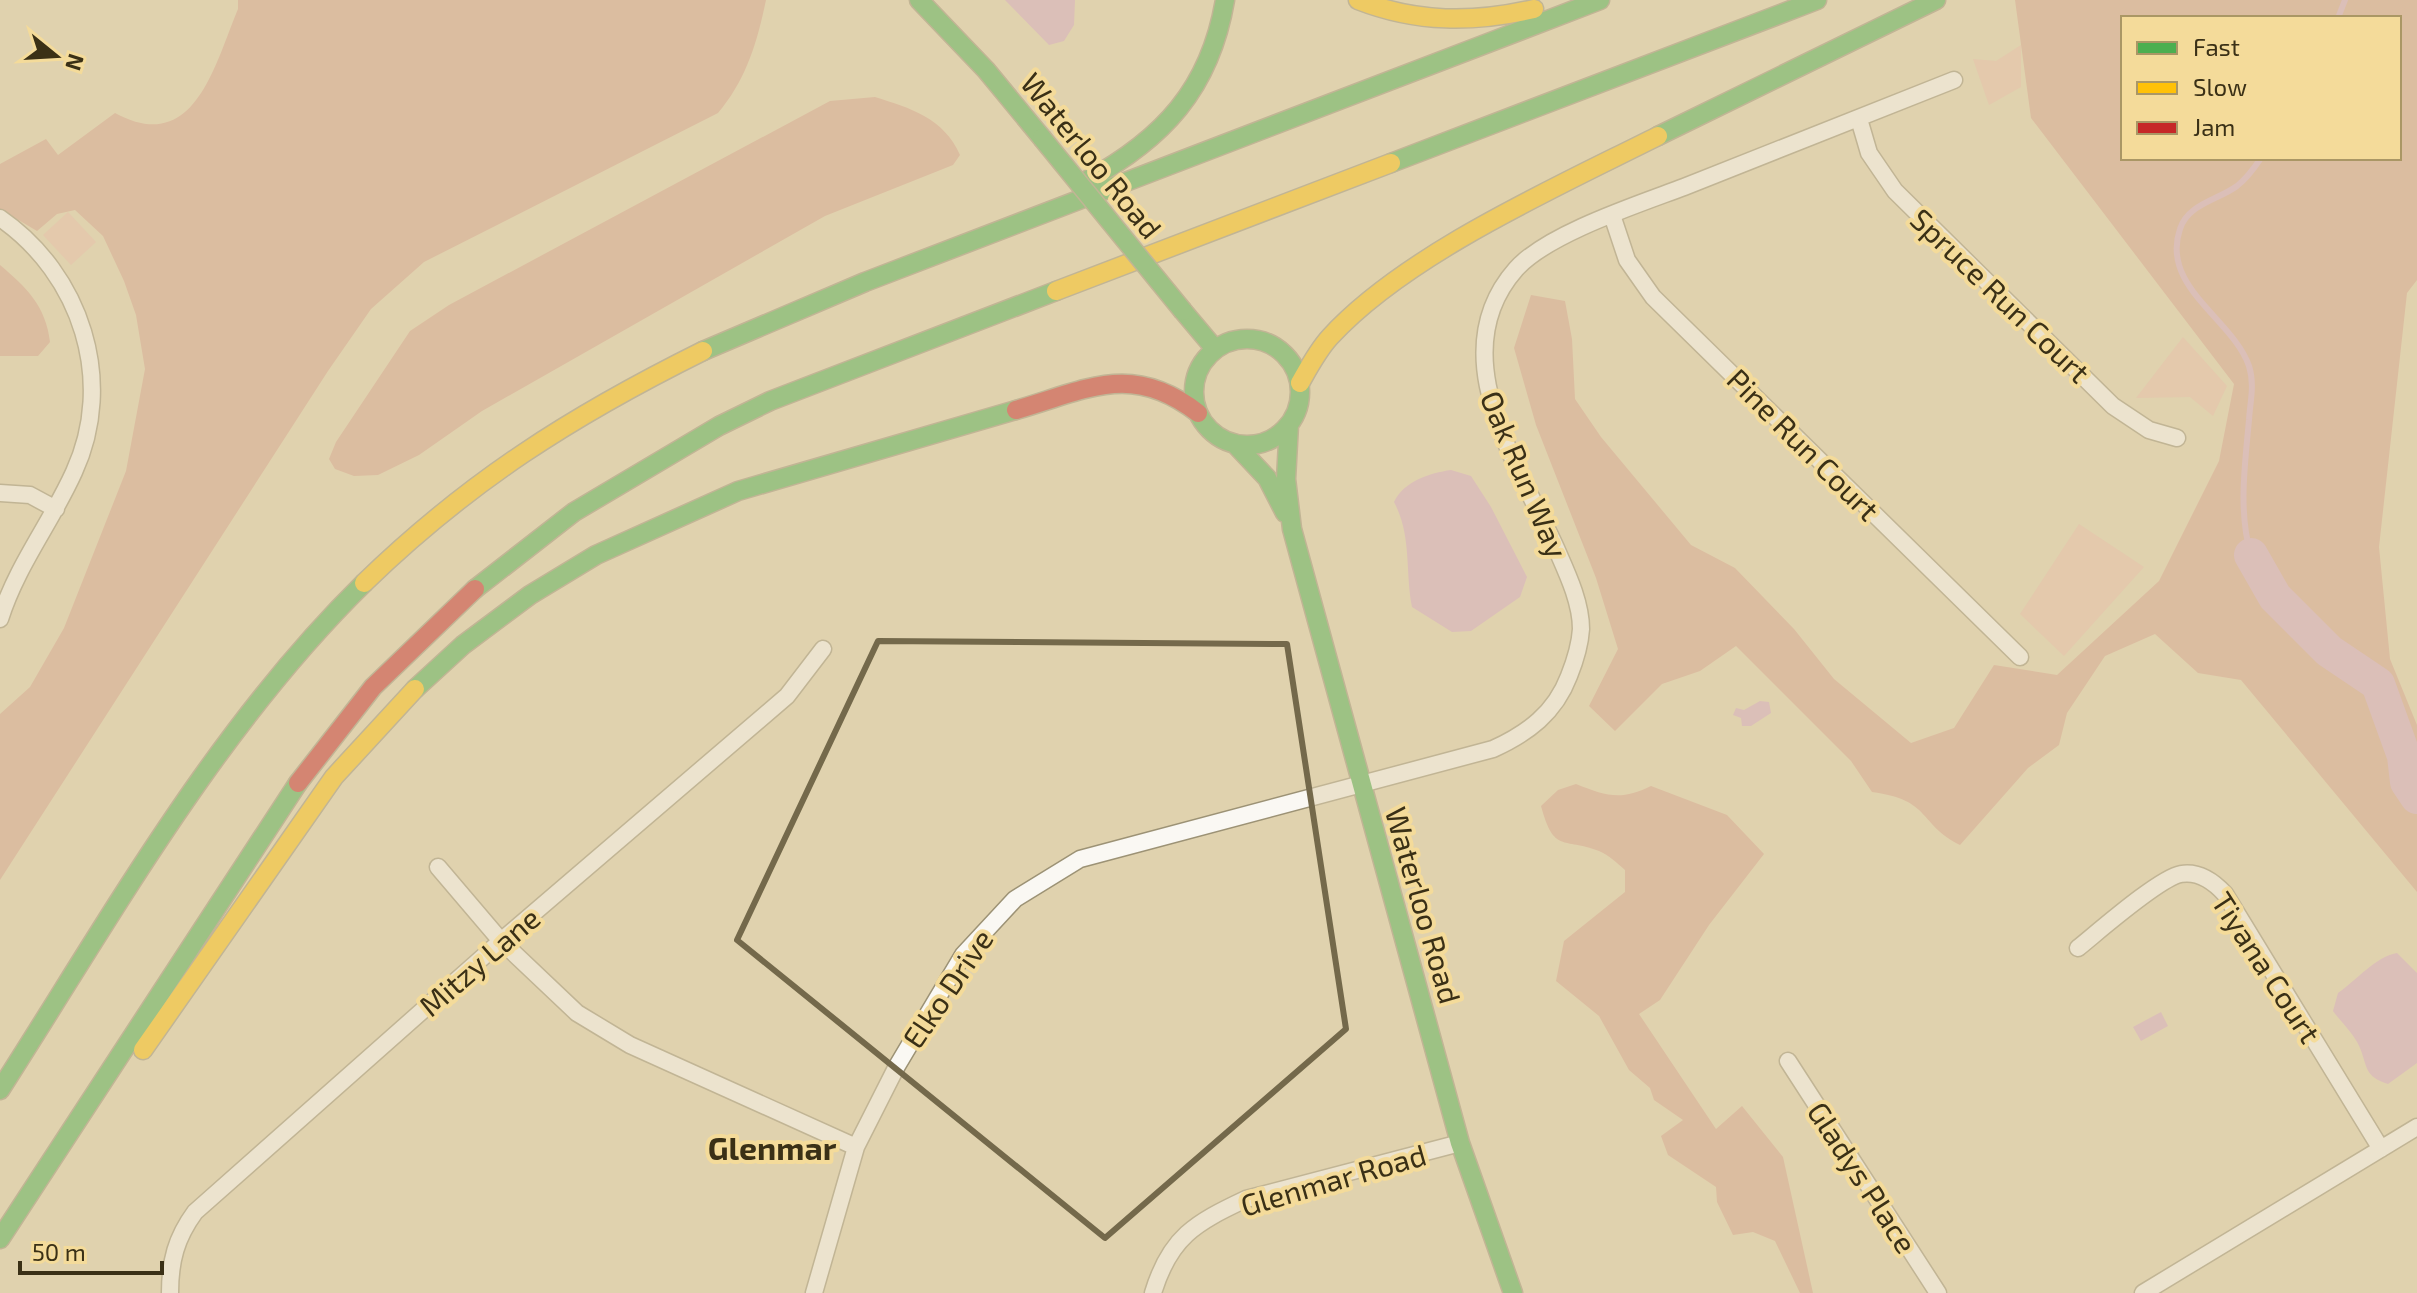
<svg xmlns="http://www.w3.org/2000/svg" width="2417" height="1293" font-family="'Exo 2',sans-serif">
  <style>
    .green { fill: #e8bea8 }
    .forest { fill: #d6a48e; fill-rule: evenodd }
    .water { fill: #d6a8c3 }
    .lines { fill: none; stroke-linecap: round; stroke-linejoin: round }
    .stream { stroke: #d6a8c3; stroke-width: 6 }
    .river { stroke: #d6a8c3; stroke-width: 34 }
    .street-casing { stroke: #9c9275; stroke-width: 19 }
    .fast-casing { stroke: #9c9275; stroke-width: 21 }
    .slow-casing { stroke: #9c9275; stroke-width: 21 }
    .jam-casing { stroke: #9c9275; stroke-width: 21 }
    .street { stroke: #faf8f3; stroke-width: 16 }
    .fast { stroke: #4caf50; stroke-width: 18 }
    .slow { stroke: #ffc107; stroke-width: 18 }
    .jam { stroke: #c62828; stroke-width: 18 }
    .fast-bridge-casing { stroke: #9c9275; stroke-width: 21; stroke-linecap: butt }
    .fast-bridge { stroke: #4caf50; stroke-width: 18 }
    .marked { fill: none; stroke: #74694b; stroke-width: 6; stroke-linejoin: round }
    .labels { text-anchor: middle; dominant-baseline: central; stroke-width: 8; stroke-linejoin: round; paint-order: stroke }
    .street-label { font-size: 30px; fill: #3a3016; stroke: #f4db9a }
    .neighbourhood-label { font-size: 32px; font-weight: bold; fill: #3a3016; stroke: #f4db9a }
  </style>
  <rect width="100%" height="100%" fill="#e0d2ae"/>
  <path class="green" d="M2021,45V87L1989,105L1973,59L1996,61Z
    M68,212L96,242L71,265L43,235Z
    M2183,337L2227,386L2213,416L2190,397L2136,398Z
    M2079,524L2144,567L2064,656L2020,614Z"/>
  <path class="forest" d="M238,0H766C757,43 746,80 718,113L424,262L371,309L328,371L0,880V714L30,687L64,628L126,471L145,369L136,315L124,281L103,236L75,210L57,214L37,231L0,209V164L46,139L58,155L115,113C194,156 214,67 238,9Z
    M2015,0H2417V280L2407,293L2379,547L2390,659L2417,725V892L2241,680L2198,673L2155,634L2105,656L2067,713L2059,745L2028,768L1960,845C1918,824 1932,800 1872,792L1851,761L1736,646L1700,671L1662,684L1615,731L1589,706L1618,649L1596,578L1536,425L1514,348L1531,295L1565,301L1572,339L1575,399L1601,437L1691,545L1735,568L1794,629L1834,679L1911,743L1954,728L1994,665L2057,675L2159,581L2219,461L2234,384L2031,118ZM2123,18H2399V158H2123Z
    M875,97C910,108 944,118 960,155L953,165L825,216L482,411L419,455L378,475L354,476L335,469L329,459L336,442L410,331L449,305L830,101Z
    M0,265C26,287 46,306 50,342L38,356H0Z
    M1576,784C1606,796 1621,801 1651,786L1727,815L1764,854L1709,925L1660,1000L1639,1014L1716,1129L1742,1106L1783,1157L1813,1293H1800L1775,1241L1753,1232L1733,1235L1717,1202L1716,1187L1668,1155L1661,1136L1683,1120L1654,1100L1650,1088L1629,1070L1599,1016L1556,981L1564,941L1625,892V870C1617,863 1609,855 1599,851C1563,837 1554,854 1541,806L1558,790Z"/>
  <path class="water" d="M1005,0H1075L1074,25L1064,41L1049,45Z
    M1451,470L1471,476L1491,507L1527,577L1520,597L1471,631L1452,632L1412,607C1405,570 1412,536 1394,502C1404,481 1430,473 1451,470Z
    M1760,701L1769,702L1771,713L1751,726H1742L1741,718L1733,715L1736,708L1744,710Z
    M2397,953L2417,973V1063L2388,1084C2364,1076 2368,1068 2360,1048C2355,1035 2341,1022 2333,1011L2338,993C2357,980 2375,957 2397,953Z
    M2161,1012L2168,1026L2141,1041L2133,1027Z"/>
  <g class="lines">
    <path class="stream" d="M2338,18L2345,0
      M2251,555C2238,512 2245,464 2249,420C2250,402 2255,385 2249,366C2233,319 2160,287 2180,229C2188,204 2218,200 2237,186C2246,179 2255,167 2261,158"/>
    <path class="river" d="M2251,555L2275,597L2329,651L2378,684L2404,756L2407,782L2417,797"/>
    <defs>
      <path id="street" d="M1859,119L1869,153L1895,191L2113,406L2149,430L2177,438
        M1612,215L1627,260L1653,297L2020,657
        M0,218C81,274 116,381 74,472C51,523 17,565 0,619
        M0,493L30,495L56,509
        M438,867L501,941L577,1013L630,1045L856,1147
        M2078,948C2098,932 2159,878 2181,874C2199,871 2214,882 2225,894L2381,1149
        M1788,1061L1938,1293
        M170,1293C170,1261 176,1238 195,1212L501,941L787,696L823,649
        M814,1293L856,1147L897,1066L963,955L1015,899L1080,859L1493,749C1528,733 1555,713 1569,676C1575,661 1580,645 1581,629C1581,602 1567,573 1556,548C1518,464 1441,354 1516,269C1547,234 1639,204 1684,187C1774,152 1864,116 1954,80
        M1153,1293C1170,1237 1195,1223 1246,1199L1460,1143
        M2143,1293L2417,1127"/>
      <path id="fast" d="M919,0L986,70L1042,138
        M1658,136L1936,0
        M1391,163L1817,0
        M1086,181C1163,139 1210,89 1225,0
        M1183,311L1215,349
        M1194 392a53 53 0 1 1 106 0a53 53 0 1 1-106 0Z
        M703,351L865,282L1600,0
        M1289,424L1286,479L1292,529L1460,1143L1513,1293
        M1234,443L1267,478L1285,513
        M475,589L574,512L719,426L770,401L1056,291
        M415,689L463,645L530,595L596,555L738,491L1016,410
        M0,1090C111,917 216,728 364,583
        M0,1239L298,783"/>
      <path id="slow" d="M1358,0C1417,23 1473,23 1534,9
        M1056,291L1391,163
        M1300,383C1309,367 1318,350 1330,337C1406,254 1557,187 1658,136
        M364,583C469,481 572,416 703,351
        M143,1050L334,777L415,689"/>
      <path id="jam" d="M1016,410C1088,389 1132,362 1198,413
        M298,783L373,687L475,589"/>
    </defs>
    <use href="#street" class="street-casing"/>
    <use href="#fast" class="fast-casing"/>
    <use href="#slow" class="slow-casing"/>
    <use href="#jam" class="jam-casing"/>
    <use href="#street" class="street"/>
    <use href="#fast" class="fast"/>
    <use href="#slow" class="slow"/>
    <use href="#jam" class="jam"/>
    <defs>
      <path id="fast-bridge" d="M1042,138L1183,311"/>
    </defs>
    <use href="#fast-bridge" class="fast-bridge-casing"/>
    <use href="#fast-bridge" class="fast-bridge"/>
  </g>
  <path d="M0 0H2417V1293H0ZM878,641L1287,644L1346,1029L1105,1238L737,940Z" fill="#e0d2ae" fill-opacity=".55" fill-rule="evenodd"/>
  <path class="marked" d="M878,641L1287,644L1346,1029L1105,1238L737,940Z"/>
  <g class="labels">
    <g class="street-label">
      <text transform="translate(1092 155) rotate(51)">Waterloo Road</text>
      <text transform="translate(2001 295) rotate(44)">Spruce Run Court</text>
      <text transform="translate(1804 444) rotate(45)">Pine Run Court</text>
      <text transform="translate(1525 474) rotate(67)">Oak Run Way</text>
      <text transform="translate(1424 905) rotate(74)">Waterloo Road</text>
      <text transform="translate(479 961) rotate(-41)">Mitzy Lane</text>
      <text transform="translate(2267 967) rotate(57)">Tiyana Court</text>
      <text transform="translate(947 988) rotate(-56)">Elko Drive</text>
      <text transform="translate(1863 1177) rotate(57)">Gladys Place</text>
      <text transform="translate(1333 1179) rotate(-16)">Glenmar Road</text>
    </g>
    <g class="neighbourhood-label">
      <text x="772" y="1147">Glenmar</text>
    </g>
  </g>
  <rect x="2121" y="16" width="280" height="144" fill="#f4db9a" stroke="#aa9765" stroke-width="2"/>
  <rect x="2137" y="42" width="40" height="12" fill="#4caf50" stroke="#aa9765" stroke-width="2"/>
  <text x="2193" y="56" font-size="24" fill="#3a3016">Fast</text>
  <rect x="2137" y="82" width="40" height="12" fill="#ffc107" stroke="#aa9765" stroke-width="2"/>
  <text x="2193" y="96" font-size="24" fill="#3a3016">Slow</text>
  <rect x="2137" y="122" width="40" height="12" fill="#c62828" stroke="#aa9765" stroke-width="2"/>
  <text x="2193" y="136" font-size="24" fill="#3a3016">Jam</text>
  <g transform="translate(56 56) rotate(108)" stroke="#f4db9a" stroke-width="6" paint-order="stroke">
  <path d="M0-6L14 30L0 20L-14 30Z" fill="#3a3016"/>
  <text y="-12" font-size="22" font-weight="bold" text-anchor="middle" fill="#3a3016">N</text>
  </g>
  <path d="M20 1261v12h142v-12" fill="none" stroke="#3a3016" stroke-width="4"/>
  <text x="32" y="1261" font-size="24" fill="#3a3016" stroke="#f4db9a" stroke-width="6" paint-order="stroke">50 m</text>
</svg>
